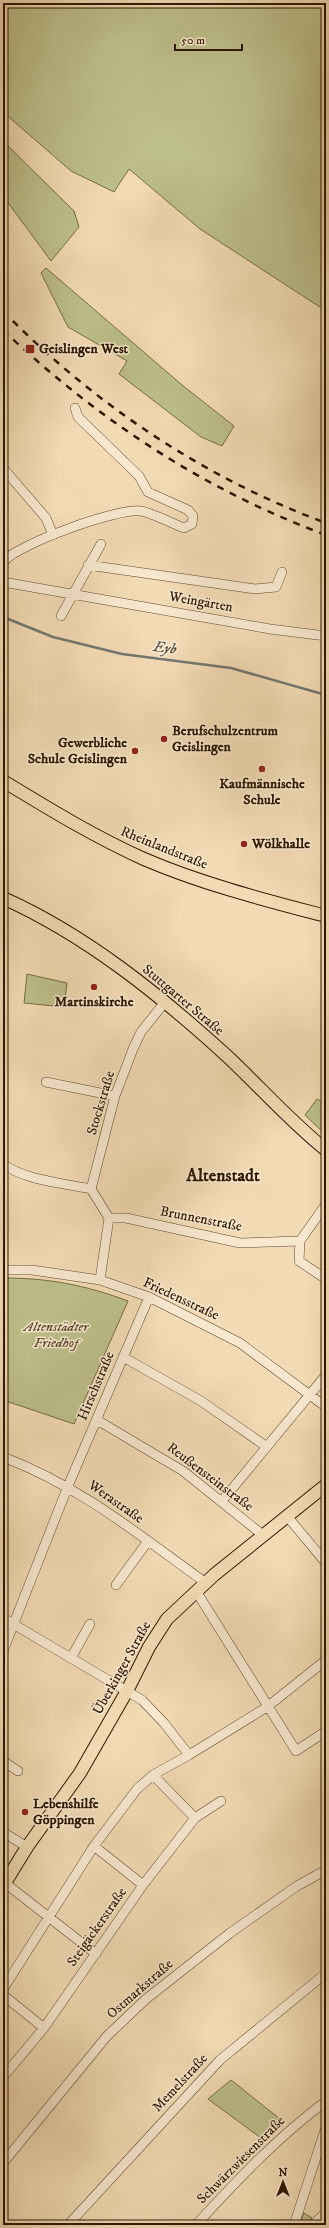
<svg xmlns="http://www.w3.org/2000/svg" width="329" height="2228" font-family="'IM FELL DW Pica',serif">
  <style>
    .green { fill: #bdbf8b; stroke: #756b46 }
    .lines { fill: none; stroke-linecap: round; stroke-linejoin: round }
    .stream { stroke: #73776f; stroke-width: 2.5 }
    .minor-casing { stroke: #5e482e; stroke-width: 10 }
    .major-casing { stroke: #2d1701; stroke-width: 14 }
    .minor { stroke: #f7e7ce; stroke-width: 9 }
    .major { stroke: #f2dab4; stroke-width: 12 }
    .rail { stroke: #2d1701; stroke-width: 2.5; stroke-dasharray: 7 7; stroke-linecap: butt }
    .poi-dot { fill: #8f2418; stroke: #f7e7ce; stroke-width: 1.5 }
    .labels { text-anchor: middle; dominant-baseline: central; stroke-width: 3; stroke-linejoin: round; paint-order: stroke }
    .poi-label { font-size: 14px; font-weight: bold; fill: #2d1701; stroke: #f7e7ce; text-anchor: start }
    .street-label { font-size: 14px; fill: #2d1701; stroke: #f7e7ce }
    .park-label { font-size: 14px; font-style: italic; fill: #58492a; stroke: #f7e7ce }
    .water-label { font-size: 15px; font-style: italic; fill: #564f41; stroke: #f7e7ce }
    .district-label { font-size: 18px; font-weight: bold; fill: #2d1701; stroke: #f7e7ce }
  </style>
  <rect width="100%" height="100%" fill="#f2dab4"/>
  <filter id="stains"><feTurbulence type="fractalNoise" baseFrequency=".005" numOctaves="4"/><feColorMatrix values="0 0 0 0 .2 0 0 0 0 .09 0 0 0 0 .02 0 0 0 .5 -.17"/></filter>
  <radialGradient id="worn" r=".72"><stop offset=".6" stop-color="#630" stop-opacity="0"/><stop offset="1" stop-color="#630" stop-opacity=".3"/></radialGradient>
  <path class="green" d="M3,3H326V311L200,229L129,169L114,192L71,171L3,112Z
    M3,141L74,211L79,227L51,261L3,196Z
    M46,268L182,385L234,426L222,446L201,437L119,374L127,361L68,327L41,273Z
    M27,974L67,983L64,1007L24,1003Z
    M317,1099L326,1104V1135L305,1115Z
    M3,1278C49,1278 85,1285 128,1301L74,1424L3,1400Z
    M231,2080L285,2123L265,2141L208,2099Z
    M304,2213L312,2218L305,2225H299Z"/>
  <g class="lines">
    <path class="stream" d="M3,617L53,637L122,654L231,668L326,695"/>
    <defs>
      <path id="minor" d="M3,468L46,518L53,535
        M3,562C18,544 117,508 141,511C155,514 171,523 184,528L192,524L193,516L188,510L148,492L139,476L78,417L75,408
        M88,565L255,589L276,587L282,572
        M3,582L270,629L326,636
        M61,616L101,544
        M46,1082L115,1096
        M3,1164C27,1181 63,1183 91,1189
        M109,1218L91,1189L115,1096L133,1049L141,1032L165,1002
        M300,1241L326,1204
        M3,1270H32L100,1280L149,1297L240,1343L326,1407
        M100,1280L109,1218H126L240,1243L300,1241L299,1261L326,1279
        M123,1357L201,1401L267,1447
        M97,1420L183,1471L264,1536
        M3,1457C80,1486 139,1535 206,1583
        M222,1501L326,1375
        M287,1516L326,1563
        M116,1585L148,1541
        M196,1591L296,1751L326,1731
        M3,1618L142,1700L164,1723L189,1755
        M3,1651L68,1486L149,1297
        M71,1658L90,1624
        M3,1761L18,1771
        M153,1775L195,1818
        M3,1832L27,1847
        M94,1846L143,1885
        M5,1883L96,1954
        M3,1989L94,1846L137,1789L153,1775L189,1755L267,1707L326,1660
        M3,1995L44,2028
        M3,2077L44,2028L143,1885L195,1818L221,1801
        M3,2163L107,2036L146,1999L230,1933L297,1886L326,1870
        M68,2225L220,2060L326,1973
        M196,2225C237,2180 277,2138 326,2101
        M294,2225L326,2127
        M313,2225L326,2212"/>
      <path id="major" d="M3,781C49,809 95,837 144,859C202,884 265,900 326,916
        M3,898C86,935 160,995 227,1056C260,1087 291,1122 326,1150
        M3,1886L27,1847L80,1773L127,1691L149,1647L167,1619L214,1575L326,1485"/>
    </defs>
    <use href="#minor" class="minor-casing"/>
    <use href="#major" class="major-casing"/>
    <use href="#minor" class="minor"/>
    <use href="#major" class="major"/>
    <path class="rail" d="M3,311C94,404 204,478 326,523
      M3,330C97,419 204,490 326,535"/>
  </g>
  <g class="poi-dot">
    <rect x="25" y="344" width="10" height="10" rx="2"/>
    <circle cx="164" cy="739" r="4"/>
    <circle cx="135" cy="751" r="4"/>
    <circle cx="262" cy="769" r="4"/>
    <circle cx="244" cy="844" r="4"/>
    <circle cx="94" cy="987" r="4"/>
    <circle cx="25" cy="1812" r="4"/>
  </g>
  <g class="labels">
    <g class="poi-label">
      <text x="39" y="349">Geislingen West</text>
      <text x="172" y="731">Berufschulzentrum<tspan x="172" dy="16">Geislingen</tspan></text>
      <text x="127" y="743" text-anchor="end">Gewerbliche<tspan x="127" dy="16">Schule Geislingen</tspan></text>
      <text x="262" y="784" text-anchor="middle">Kaufmännische<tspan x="262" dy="16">Schule</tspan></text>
      <text x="252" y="844">Wölkhalle</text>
      <text x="94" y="1002" text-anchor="middle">Martinskirche</text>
      <text x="33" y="1804">Lebenshilfe<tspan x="33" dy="16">Göppingen</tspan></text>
    </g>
    <g class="street-label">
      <text transform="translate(201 602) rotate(10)">Weingärten</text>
      <text transform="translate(164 848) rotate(22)">Rheinlandstraße</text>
      <text transform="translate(183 1000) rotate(40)">Stuttgarter Straße</text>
      <text transform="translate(101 1103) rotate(-73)">Stockstraße</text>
      <text transform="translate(201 1219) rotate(11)">Brunnenstraße</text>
      <text transform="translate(181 1299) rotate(25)">Friedensstraße</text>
      <text transform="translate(96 1386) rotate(-67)">Hirschstraße</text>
      <text transform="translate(210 1477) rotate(37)">Reußensteinstraße</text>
      <text transform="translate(116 1502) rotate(35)">Werastraße</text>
      <text transform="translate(122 1668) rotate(-61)">Überkinger Straße</text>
      <text transform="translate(97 1927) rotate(-55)">Steigäckerstraße</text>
      <text transform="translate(140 1989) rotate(-41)">Ostmarkstraße</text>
      <text transform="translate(180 2083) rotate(-47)">Memelstraße</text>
      <text transform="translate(241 2160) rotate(-45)">Schwärzwiesenstraße</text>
    </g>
    <g class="park-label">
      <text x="56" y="1327">Altenstädter<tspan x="56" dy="16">Friedhof</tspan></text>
    </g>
    <g class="water-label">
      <text transform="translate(165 648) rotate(7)">Eyb</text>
    </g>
    <g class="district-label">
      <text x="223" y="1176">Altenstadt</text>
    </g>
  </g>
  <rect width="329" height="2228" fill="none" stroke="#f2dab4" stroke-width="16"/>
  <rect x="4" y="4" width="321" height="2220" fill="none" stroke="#2d1701" stroke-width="2"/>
  <rect x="8" y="8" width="313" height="2212" fill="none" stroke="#2d1701"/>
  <g transform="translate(283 2182)" stroke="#f7e7ce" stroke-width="3" paint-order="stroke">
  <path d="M0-3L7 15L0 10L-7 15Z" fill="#2d1701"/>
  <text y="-6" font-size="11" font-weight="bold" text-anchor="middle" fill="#2d1701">N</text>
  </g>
  <path d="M175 44v6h67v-6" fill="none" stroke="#2d1701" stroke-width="2"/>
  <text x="181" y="44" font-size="12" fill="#2d1701" stroke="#f7e7ce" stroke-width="3" paint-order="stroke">50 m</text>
  <rect width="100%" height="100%" filter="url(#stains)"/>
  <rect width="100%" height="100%" fill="url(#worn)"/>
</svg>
